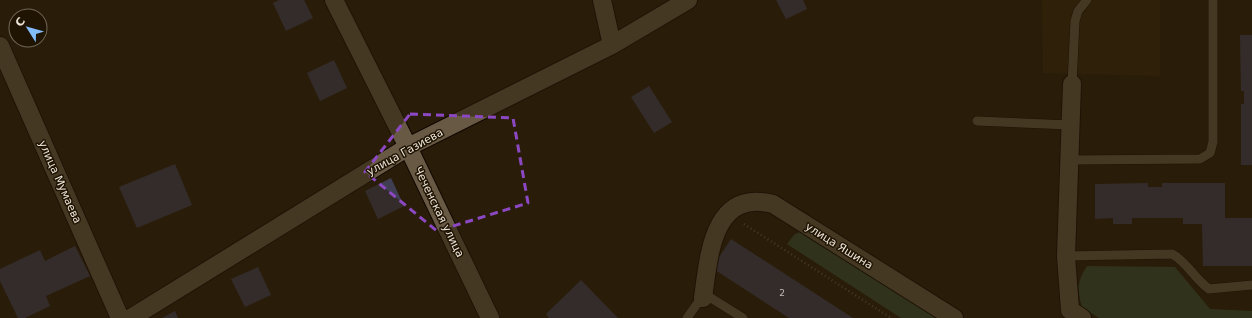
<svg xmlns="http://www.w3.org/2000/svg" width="1252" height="318" font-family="'DejaVu Sans',sans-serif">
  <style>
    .built { fill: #342409 }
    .green { fill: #384d32 }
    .building { fill: #403e53 }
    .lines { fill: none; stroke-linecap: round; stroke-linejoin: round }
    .service-casing { stroke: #110700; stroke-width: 10 }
    .minor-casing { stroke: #110700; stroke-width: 20 }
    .path { stroke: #665c4a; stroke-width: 2.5; stroke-dasharray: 1 3; stroke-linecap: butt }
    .service { stroke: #675944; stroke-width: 9 }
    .minor { stroke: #675944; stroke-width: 18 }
    .marked { fill: none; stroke: #8c48c3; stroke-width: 3; stroke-dasharray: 8 5; stroke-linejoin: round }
    .labels { text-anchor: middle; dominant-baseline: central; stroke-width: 3; stroke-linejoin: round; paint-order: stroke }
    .number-label { font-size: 9px; fill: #c1bab7 }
    .street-label { font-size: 11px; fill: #ece4d8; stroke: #1f1302 }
  </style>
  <rect width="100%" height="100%" fill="#291d09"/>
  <path class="built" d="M1042,0H1160V76L1043,73Z"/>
  <path class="green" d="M803,230L942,318H901L787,244L794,235Z
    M1087,266L1175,267L1210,309L1252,311V318H1099L1082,307C1077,290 1077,281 1087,266Z"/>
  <path class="building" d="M279,0H304L313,18L286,31L273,3Z
    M776,0H803L807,9L786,19Z
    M1240,35H1252V165H1241V104H1244V91H1241Z
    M334,60L347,88L320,101L307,73Z
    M649,86L672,122L654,133L631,97Z
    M175,164L192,205L137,228L119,187Z
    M391,178L404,206L378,219L365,191Z
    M1148,183V187H1162V183H1225V218H1252V266H1203L1202,224H1183V218H1132V224H1113V218L1095,219V184Z
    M731,239L853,318H789L712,268Z
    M75,246L90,276L46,296L50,306L25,318H18L0,281V269L40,250L45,261Z
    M258,267L271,295L245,307L231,279Z
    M581,280L618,318H549L546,314Z
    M175,311L178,318H162Z"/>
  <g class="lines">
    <defs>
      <path id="service" d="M1072,84L1075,21L1078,11L1087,0
        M977,121L1070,125
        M1070,160L1200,159L1210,153L1213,142V0
        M1066,256L1172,254C1187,262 1194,278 1209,289L1252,285
        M687,318L697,304L703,298H711L743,318"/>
      <path id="minor" d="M334,0L408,147L490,318
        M602,0L612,45
        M0,46L120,318
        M1072,84L1066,256L1070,310L1082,318
        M703,298C709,256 712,189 773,204L954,318
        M131,318L408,147L612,45L688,0"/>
    </defs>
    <use href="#service" class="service-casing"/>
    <use href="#minor" class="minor-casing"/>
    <path class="path" d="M744,224L891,318"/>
    <use href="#service" class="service"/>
    <use href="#minor" class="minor"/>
  </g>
  <path d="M0 0H1252V318H0ZM410,114L513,118L528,203L437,231L365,172Z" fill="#291d09" fill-opacity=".55" fill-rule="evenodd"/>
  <path class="marked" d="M410,114L513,118L528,203L437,231L365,172Z"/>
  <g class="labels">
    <g class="number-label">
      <text x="782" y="293">2</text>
    </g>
    <g class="street-label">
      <text transform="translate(405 152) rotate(-29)">улица Газиева</text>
      <text transform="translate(60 182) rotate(66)">улица Мумаева</text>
      <text transform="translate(439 212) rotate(64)">Чеченская улица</text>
      <text transform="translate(839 246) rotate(32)">улица Яшина</text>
    </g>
  </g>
  <g transform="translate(28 28) rotate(307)"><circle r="19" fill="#1f1302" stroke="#716758"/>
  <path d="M0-3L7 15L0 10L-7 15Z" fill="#83bcfb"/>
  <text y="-6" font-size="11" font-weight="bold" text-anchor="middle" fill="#ece4d8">С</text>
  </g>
</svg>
